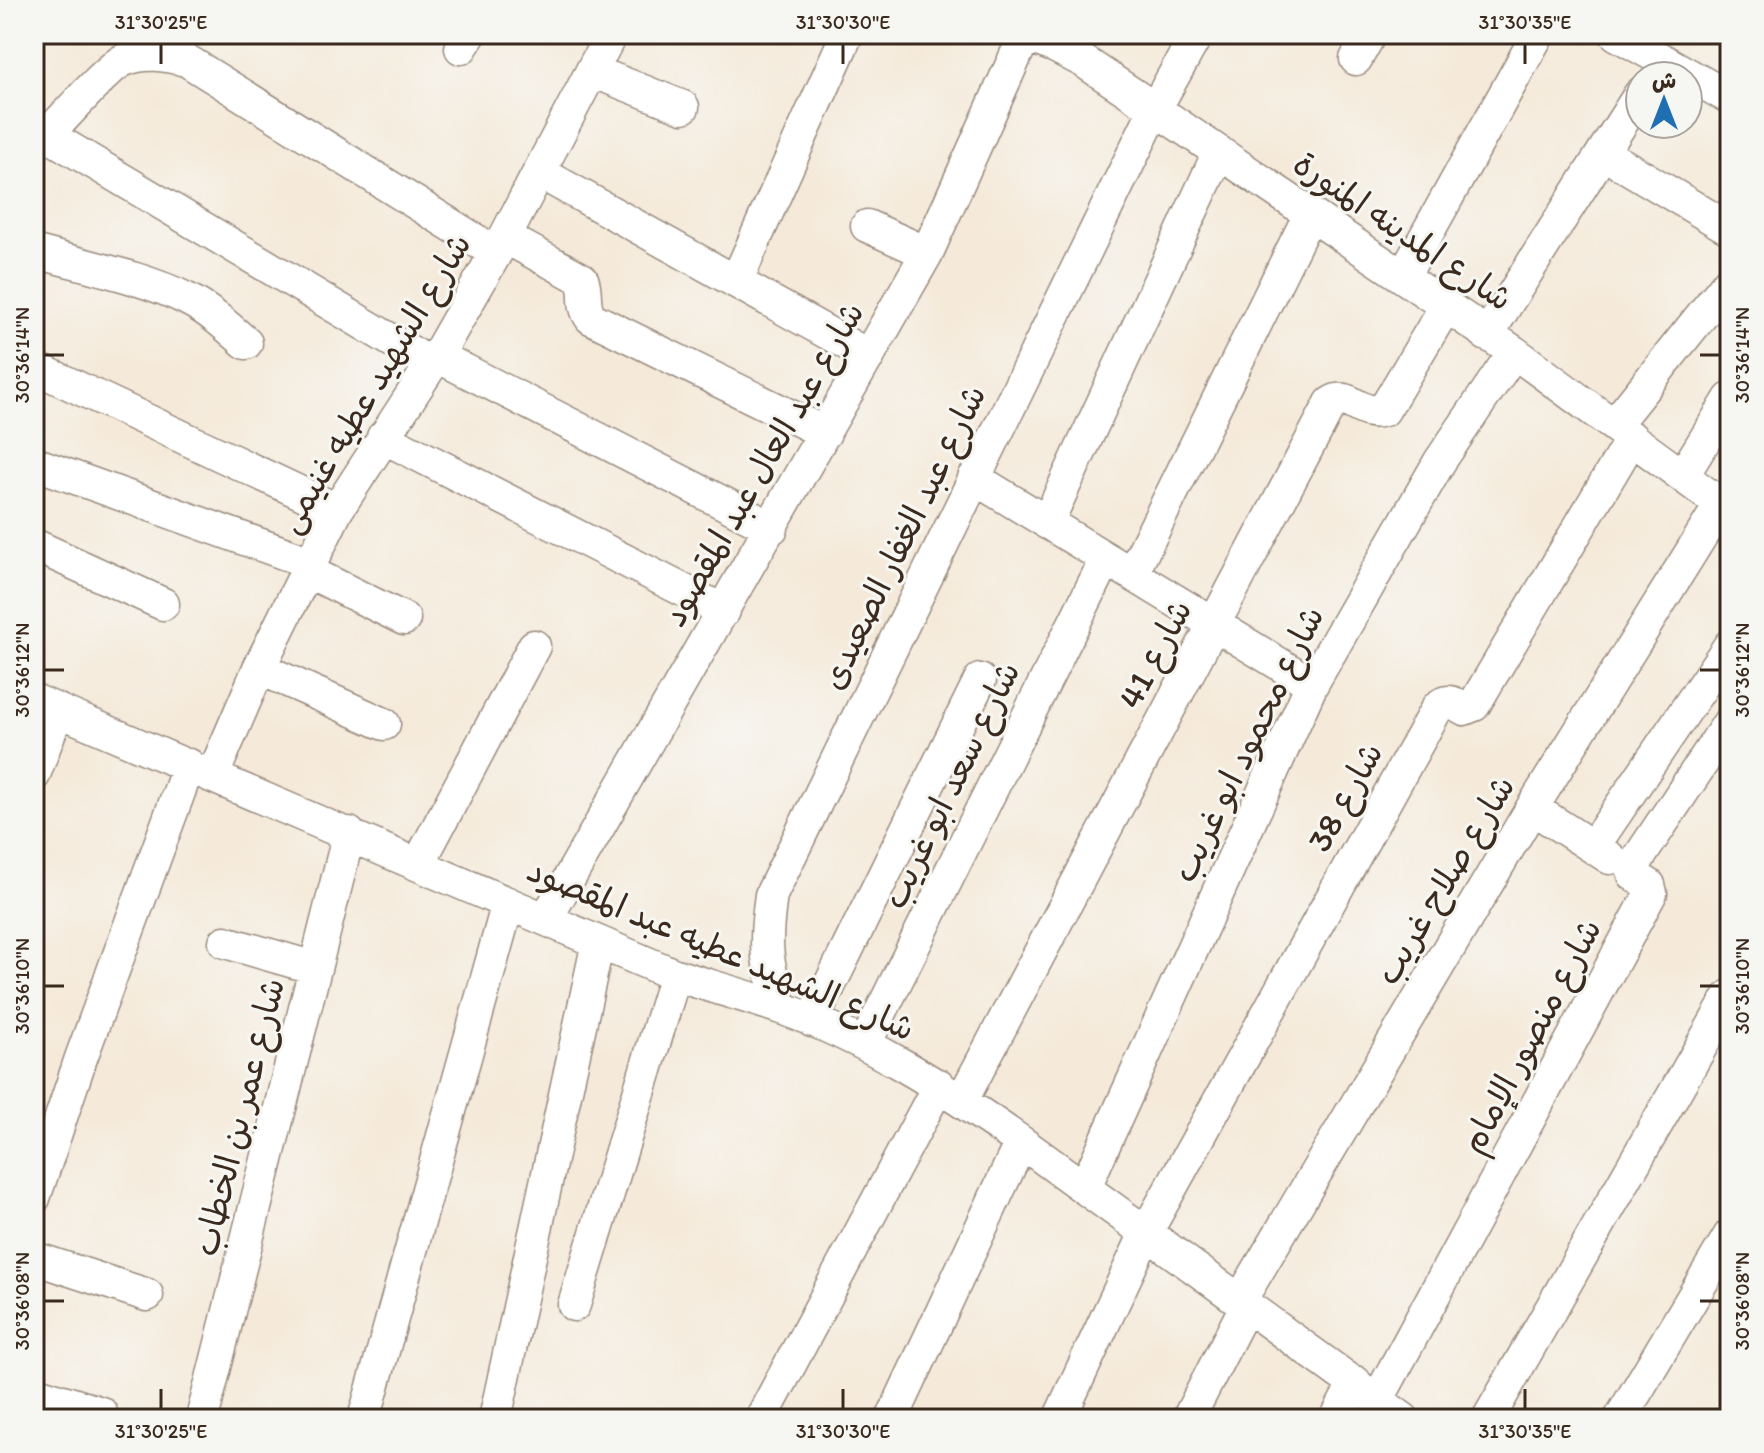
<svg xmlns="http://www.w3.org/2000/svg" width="1764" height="1453" font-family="Itim,'Playpen Sans Arabic',sans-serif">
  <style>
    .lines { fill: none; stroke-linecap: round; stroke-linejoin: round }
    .street-casing { stroke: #988a7c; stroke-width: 35 }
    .street { stroke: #fff; stroke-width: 32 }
    .ticks { fill: none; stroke: #3b2a1e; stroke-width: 3 }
    .labels { text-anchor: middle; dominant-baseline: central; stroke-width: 6; stroke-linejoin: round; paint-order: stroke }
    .street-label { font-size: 34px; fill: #3b2a1e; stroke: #f6f6f2 }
    .neatline { fill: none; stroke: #3b2a1e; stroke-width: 3 }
    .ticks-label { font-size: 20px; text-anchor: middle; fill: #3b2a1e }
  </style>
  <rect width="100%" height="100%" fill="#f6f6f2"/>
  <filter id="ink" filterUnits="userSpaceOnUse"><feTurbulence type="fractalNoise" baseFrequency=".0125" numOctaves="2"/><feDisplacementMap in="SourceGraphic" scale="16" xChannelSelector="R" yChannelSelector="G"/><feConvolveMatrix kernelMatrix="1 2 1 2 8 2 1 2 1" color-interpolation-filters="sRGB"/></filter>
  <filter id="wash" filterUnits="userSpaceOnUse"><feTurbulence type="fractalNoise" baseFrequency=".006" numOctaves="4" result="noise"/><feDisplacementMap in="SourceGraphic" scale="32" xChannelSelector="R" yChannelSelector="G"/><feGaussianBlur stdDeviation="1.8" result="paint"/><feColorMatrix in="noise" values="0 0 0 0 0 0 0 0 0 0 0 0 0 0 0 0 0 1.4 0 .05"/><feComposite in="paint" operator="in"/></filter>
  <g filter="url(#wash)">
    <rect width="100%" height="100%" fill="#f5eada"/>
  </g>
  <g filter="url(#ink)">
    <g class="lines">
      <defs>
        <path id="street" d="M1022,34L1054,46L1083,61L1155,109L1514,352L1730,511
          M1616,34L1730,98
          M461,48L470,34
          M1356,59L1370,34
          M592,71L683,107
          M34,127L431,364
          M47,135C61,121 110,65 124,60C144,51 166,55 186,60L496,253
          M1603,153L1730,229
          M539,172L869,356
          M867,226L927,253
          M505,237L582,279C588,293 581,305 591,318L825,433
          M34,251C84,266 140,276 187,299C209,310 228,327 246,343
          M1403,277L1538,34
          M736,282L847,34
          M1487,335L1640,94
          M437,356L772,528
          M34,367L337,510
          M1614,425L1730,280
          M383,437L724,611
          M34,463L311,563
          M1683,475L1730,399
          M974,478L1312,684
          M1047,523L1219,152
          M34,545L163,604
          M307,571L404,619
          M1132,574L1310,214
          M259,668L384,724
          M34,700L675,975C710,986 746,996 781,1008C868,1039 946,1089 1021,1142L1403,1419
          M34,775L58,710
          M213,775L259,668L337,510L437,356L505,237L611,34
          M1532,808L1610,858
          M1593,847L1730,645
          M419,863L534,646
          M546,919L927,253L1025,35
          M225,942L315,968
          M782,1008C765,962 764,943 771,895L1155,109L1197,34
          M812,1021L980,680
          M865,1044L1106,559
          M962,1100L1331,403C1348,390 1360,418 1384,410L1446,306
          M1085,1187L1312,684L1440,461L1514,352
          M34,1198L81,1058L189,765
          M34,1258L147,1295
          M1241,1299L1532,808L1721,504
          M574,1305L675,975
          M34,1392L101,1413
          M1378,1399L1651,893L1649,885L1634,875L1632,868L1730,721
          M202,1419L349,833
          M364,1419L508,903
          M495,1419L598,942
          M761,1419L939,1085
          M892,1419L1021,1142
          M1059,1419L1147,1231L1437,708C1446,698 1454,702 1464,709L1474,705L1632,438
          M1188,1419L1247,1304
          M1336,1419L1355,1382
          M1488,1419L1730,996
          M1620,1419L1730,1235"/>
      </defs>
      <use href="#street" class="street-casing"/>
      <use href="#street" class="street"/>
    </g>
  </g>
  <path class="ticks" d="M161,44V64M843,44V64M1525,44V64M44,355H64M1700,355H1720M44,670H64M1700,670H1720M44,986H64M1700,986H1720M44,1301H64M1700,1301H1720M161,1389V1409M843,1389V1409M1525,1389V1409"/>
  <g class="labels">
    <g class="street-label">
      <text transform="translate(1403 231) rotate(34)">شارع المدينه المنورة</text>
      <text transform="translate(374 383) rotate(-59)">شارع الشهيد عطيه غنيمى</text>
      <text transform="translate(763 464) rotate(-60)">شارع عبد العال عبد المقصود</text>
      <text transform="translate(903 537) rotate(-64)">شارع عبد الغفار الصعيدى</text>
      <text transform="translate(1155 654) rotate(-62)">شارع 41</text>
      <text transform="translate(1248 744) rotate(-64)">شارع محمود ابو غريب</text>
      <text transform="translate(951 785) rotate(-64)">شارع سعد ابو غريب</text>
      <text transform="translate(1345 797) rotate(-61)">شارع 38</text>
      <text transform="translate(1445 880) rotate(-59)">شارع صلاح غريب</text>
      <text transform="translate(721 949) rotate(23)">شارع الشهيد عطيه عبد المقصود</text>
      <text transform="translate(1531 1036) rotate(-62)">شارع منصور الإمام</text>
      <text transform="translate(239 1117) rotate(-76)">شارع عمر بن الخطاب</text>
    </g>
  </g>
  <rect width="1764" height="1453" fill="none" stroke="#f6f6f2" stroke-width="88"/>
  <g transform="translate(1664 100)"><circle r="38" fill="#f6f6f2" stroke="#aba49d" stroke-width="2"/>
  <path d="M0-6L14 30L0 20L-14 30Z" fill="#1f6fb2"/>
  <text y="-12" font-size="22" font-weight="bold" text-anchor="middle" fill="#3b2a1e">ش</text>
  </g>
  <rect x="44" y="44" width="1676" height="1365" class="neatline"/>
  <g class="ticks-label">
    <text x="161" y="29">31°30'25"E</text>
    <text x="843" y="29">31°30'30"E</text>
    <text x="1525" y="29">31°30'35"E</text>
    <text transform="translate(22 355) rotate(-90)" y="7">30°36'14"N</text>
    <text transform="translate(1742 355) rotate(-90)" y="7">30°36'14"N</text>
    <text transform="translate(22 670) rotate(-90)" y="7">30°36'12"N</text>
    <text transform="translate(1742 670) rotate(-90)" y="7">30°36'12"N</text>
    <text transform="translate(22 986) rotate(-90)" y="7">30°36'10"N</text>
    <text transform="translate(1742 986) rotate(-90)" y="7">30°36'10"N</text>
    <text transform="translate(22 1301) rotate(-90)" y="7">30°36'08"N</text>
    <text transform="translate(1742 1301) rotate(-90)" y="7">30°36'08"N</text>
    <text x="161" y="1438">31°30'25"E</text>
    <text x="843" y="1438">31°30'30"E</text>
    <text x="1525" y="1438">31°30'35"E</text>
  </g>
</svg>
